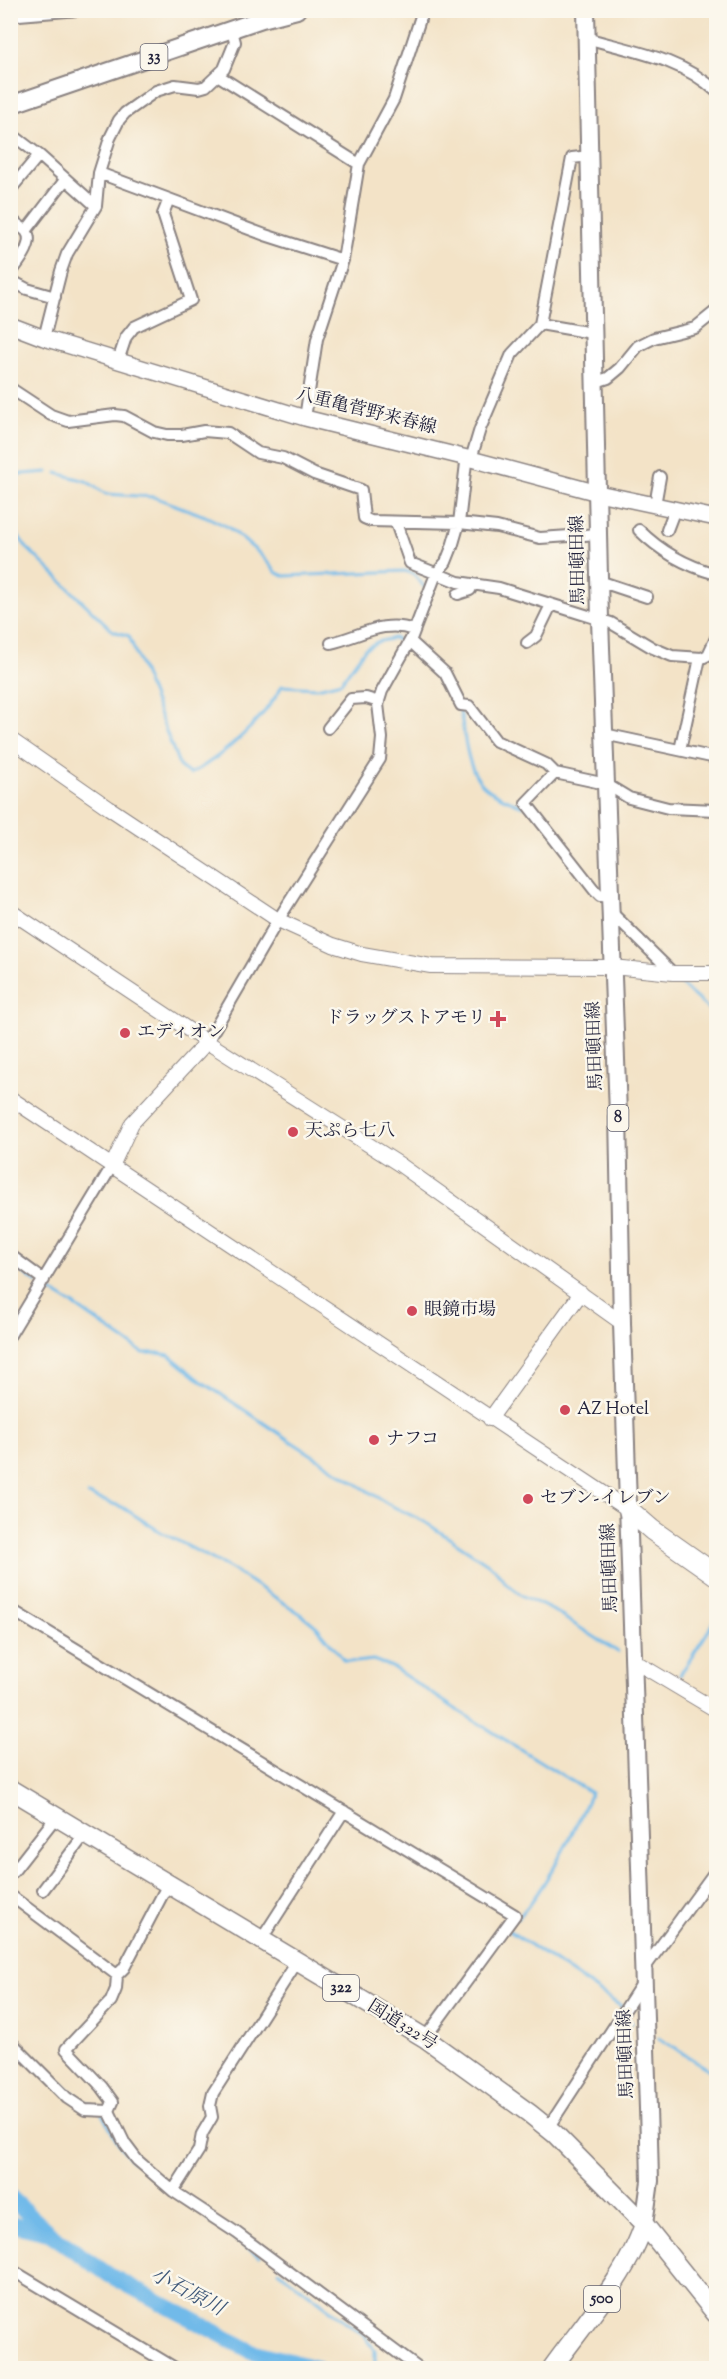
<svg xmlns="http://www.w3.org/2000/svg" width="727" height="2379" font-family="'Sorts Mill Goudy','Noto Serif JP',serif">
  <style>
    .lines { fill: none; stroke-linecap: round; stroke-linejoin: round }
    .stream { stroke: #71bae9; stroke-width: 3 }
    .river { stroke: #71bae9; stroke-width: 16 }
    .minor-casing { stroke: #8a8281; stroke-width: 14 }
    .tertiary-casing { stroke: #8a8281; stroke-width: 16 }
    .secondary-casing { stroke: #8a8281; stroke-width: 18 }
    .primary-casing { stroke: #8a8281; stroke-width: 20 }
    .trunk-casing { stroke: #8a8281; stroke-width: 21 }
    .motorway-casing { stroke: #8a8281; stroke-width: 22 }
    .minor { stroke: #fff; stroke-width: 10 }
    .tertiary { stroke: #fff; stroke-width: 14 }
    .secondary { stroke: #fff; stroke-width: 15 }
    .primary { stroke: #fff; stroke-width: 16 }
    .trunk { stroke: #fff; stroke-width: 18 }
    .motorway { stroke: #fff; stroke-width: 20 }
    .poi-dot { fill: #d1495b; stroke: #fbf7ec; stroke-width: 2 }
    .labels { text-anchor: middle; dominant-baseline: central; stroke-width: 5; stroke-linejoin: round; paint-order: stroke }
    .shield { fill: #fbf7ec; stroke: #636270; stroke-width: 1.5 }
    .shield-label { font-size: 16px; font-weight: bold; fill: #22223b }
    .street-label { font-size: 18px; fill: #22223b; stroke: #fbf7ec }
    .poi-label { font-size: 18px; fill: #22223b; stroke: #fbf7ec; text-anchor: start }
    .water-label { font-size: 20px; font-style: italic; fill: #3e5778; stroke: #fbf7ec }
  </style>
  <rect width="100%" height="100%" fill="#fbf7ec"/>
  <filter id="ink" filterUnits="userSpaceOnUse"><feTurbulence type="fractalNoise" baseFrequency=".0167" numOctaves="2"/><feDisplacementMap in="SourceGraphic" scale="12" xChannelSelector="R" yChannelSelector="G"/><feConvolveMatrix kernelMatrix="1 2 1 2 8 2 1 2 1" color-interpolation-filters="sRGB"/></filter>
  <filter id="wash" filterUnits="userSpaceOnUse"><feTurbulence type="fractalNoise" baseFrequency=".008" numOctaves="4" result="noise"/><feDisplacementMap in="SourceGraphic" scale="24" xChannelSelector="R" yChannelSelector="G"/><feGaussianBlur stdDeviation="1.35" result="paint"/><feColorMatrix in="noise" values="0 0 0 0 0 0 0 0 0 0 0 0 0 0 0 0 0 1.4 0 .05"/><feComposite in="paint" operator="in"/></filter>
  <g filter="url(#wash)">
    <rect width="100%" height="100%" fill="#f3e3c7"/>
    <g class="lines">
      <path class="stream" d="M57,473L86,481L106,494L154,497L205,516L228,527L259,553L277,573L284,576L405,571L414,574L425,588
        M10,475L48,472
        M10,524L27,548L113,631L129,636L180,767L190,774C224,756 264,719 282,686L317,688L341,682L365,649L377,642L394,638L405,644
        M459,707C466,733 464,773 489,790C499,797 512,802 523,806
        M677,981L716,1016
        M10,1262L37,1283
        M43,1286L74,1305L143,1353H158L169,1355L201,1381L292,1442L388,1504L425,1522L494,1568L506,1583L523,1596L552,1610L618,1652
        M88,1495L122,1507L159,1531L231,1569L301,1614L317,1627L344,1660L355,1662L373,1660L392,1667L454,1708L591,1793C575,1830 545,1889 518,1918
        M680,1675L716,1619
        M508,1930L622,2007
        M625,2016L632,2023
        M10,2034L59,2082L83,2101L95,2107
        M658,2038L716,2074
        M102,2114L118,2142L132,2161
        M208,2220L259,2256
        M279,2271L365,2336L375,2350V2368"/>
      <path class="river" d="M10,2197L49,2233L109,2275L251,2351L316,2368
        M10,2224L48,2233"/>
    </g>
  </g>
  <g filter="url(#ink)">
    <g class="lines">
      <defs>
        <path id="minor" d="M19,15L79,10
          M586,38C631,51 681,58 716,91
          M219,76L359,164
          M10,133L39,155L96,206
          M99,173L169,199L163,214L191,300L134,327L126,337L118,361
          M10,190L39,155
          M169,199L265,235L343,260
          M10,219C15,223 22,227 26,231C36,243 17,264 10,274
          M26,231L65,180
          M10,280L27,289L55,297
          M540,324L592,333
          M44,338L61,271L67,254L96,206L99,173L110,138L119,120L125,113L156,91L175,85L199,88L206,86L224,69L235,42L232,31
          M593,383L608,378L620,368L638,346L654,338L695,328L716,311
          M10,388L51,415L68,421L115,415L124,416L154,432L167,435H182L204,431L228,433L258,453L283,458L314,474L361,490L364,518L371,521L459,523L497,527L540,538L599,534
          M305,418L317,339L343,260L359,164L394,99L423,10
          M471,459L480,429L512,354L540,324L572,158L590,156
          M655,505L660,477
          M396,523L410,563L458,582L499,588L611,623L653,648L672,656L702,658L708,655L716,638
          M639,530C660,551 687,566 716,574
          M667,530L675,509
          M599,581L647,597
          M458,594L470,590L473,584
          M410,641L445,673L461,705L469,706L496,741L546,764L555,773L606,784L629,798L668,808L716,810
          M331,643C361,636 383,619 414,630
          M527,643L536,636L551,605
          M328,728L351,699L366,698L379,702
          M604,734L716,758
          M680,750L700,658
          M555,773L526,803L595,891L600,896L610,897
          M610,911L673,973
          M207,1042L278,920L380,759L382,738L378,704L382,691L411,639L436,574L446,562L452,547L459,523L466,463
          M10,1255L44,1280
          M10,1335L112,1166
          M10,1609L515,1915L425,2038
          M13,1872L56,1817
          M168,1884L124,1968L117,1975L116,1989L111,2001L66,2049L102,2087L113,2102L109,2111L125,2144L137,2160L173,2191L237,2233L418,2368
          M43,1890L85,1834
          M10,1895L117,1975
          M261,1940L344,1811
          M644,1969L716,1870
          M10,2041L67,2098L85,2110L109,2111
          M548,2128L643,1982
          M173,2191L199,2150L202,2134L212,2117L210,2106L213,2093L297,1962
          M10,2269L175,2368"/>
        <path id="tertiary" d="M10,739L109,808L278,920L333,945L362,954L431,966L612,967L673,973H716
          M10,911L207,1042L132,1123L112,1166
          M207,1042L399,1164L622,1323
          M10,1098L629,1510
          M490,1419L581,1293
          M634,1661L716,1710"/>
        <path id="secondary" d="M10,325L44,338L305,418L471,459L598,493L716,518"/>
        <path id="primary" d="M586,10L600,620L618,1114L622,1323L649,2139L650,2181L644,2224
          M10,105L262,19L297,10"/>
        <path id="trunk" d="M10,1789L425,2038L529,2113L555,2134L644,2224L716,2314
          M552,2368C582,2326 629,2273 644,2224"/>
        <path id="motorway" d="M629,1510L652,1530L716,1575"/>
      </defs>
      <use href="#minor" class="minor-casing"/>
      <use href="#tertiary" class="tertiary-casing"/>
      <use href="#secondary" class="secondary-casing"/>
      <use href="#primary" class="primary-casing"/>
      <use href="#trunk" class="trunk-casing"/>
      <use href="#motorway" class="motorway-casing"/>
      <use href="#minor" class="minor"/>
      <use href="#tertiary" class="tertiary"/>
      <use href="#secondary" class="secondary"/>
      <use href="#primary" class="primary"/>
      <use href="#trunk" class="trunk"/>
      <use href="#motorway" class="motorway"/>
    </g>
  </g>
  <g class="poi-dot">
    <path d="M495 1010h6v6h6v6h-6v6h-6v-6h-6v-6h6z"/>
    <circle cx="125" cy="1033" r="6"/>
    <circle cx="293" cy="1132" r="6"/>
    <circle cx="412" cy="1311" r="6"/>
    <circle cx="565" cy="1410" r="6"/>
    <circle cx="374" cy="1440" r="6"/>
    <circle cx="528" cy="1499" r="6"/>
  </g>
  <g class="labels">
    <g class="shield">
      <rect x="140.5" y="44" width="27" height="26" rx="4.5"/>
      <rect x="607.5" y="1105" width="21" height="26" rx="4.5"/>
      <rect x="323" y="1975" width="36" height="26" rx="4.5"/>
      <rect x="584" y="2286" width="36" height="26" rx="4.5"/>
    </g>
    <g class="shield-label">
      <text x="154" y="57">33</text>
      <text x="618" y="1118">8</text>
      <text x="341" y="1988">322</text>
      <text x="602" y="2299">500</text>
    </g>
    <g class="street-label">
      <text transform="translate(366 412) rotate(14)">八重亀菅野来春線</text>
      <text transform="translate(579 560) rotate(-91)">馬田頓田線</text>
      <text transform="translate(596 1046) rotate(-92)">馬田頓田線</text>
      <text transform="translate(611 1568) rotate(-92)">馬田頓田線</text>
      <text transform="translate(402 2026) rotate(32)">国道322号</text>
      <text transform="translate(627 2054) rotate(-92)">馬田頓田線</text>
    </g>
    <g class="poi-label">
      <text x="486" y="1019" text-anchor="end">ドラッグストアモリ</text>
      <text x="137" y="1033">エディオン</text>
      <text x="305" y="1132">天ぷら七八</text>
      <text x="424" y="1311">眼鏡市場</text>
      <text x="577" y="1410">AZ Hotel</text>
      <text x="386" y="1440">ナフコ</text>
      <text x="540" y="1499">セブン-イレブン</text>
    </g>
    <g class="water-label">
      <text transform="translate(187 2293) rotate(28)">小石原川</text>
    </g>
  </g>
  <rect width="727" height="2379" fill="none" stroke="#fbf7ec" stroke-width="36"/>
</svg>
